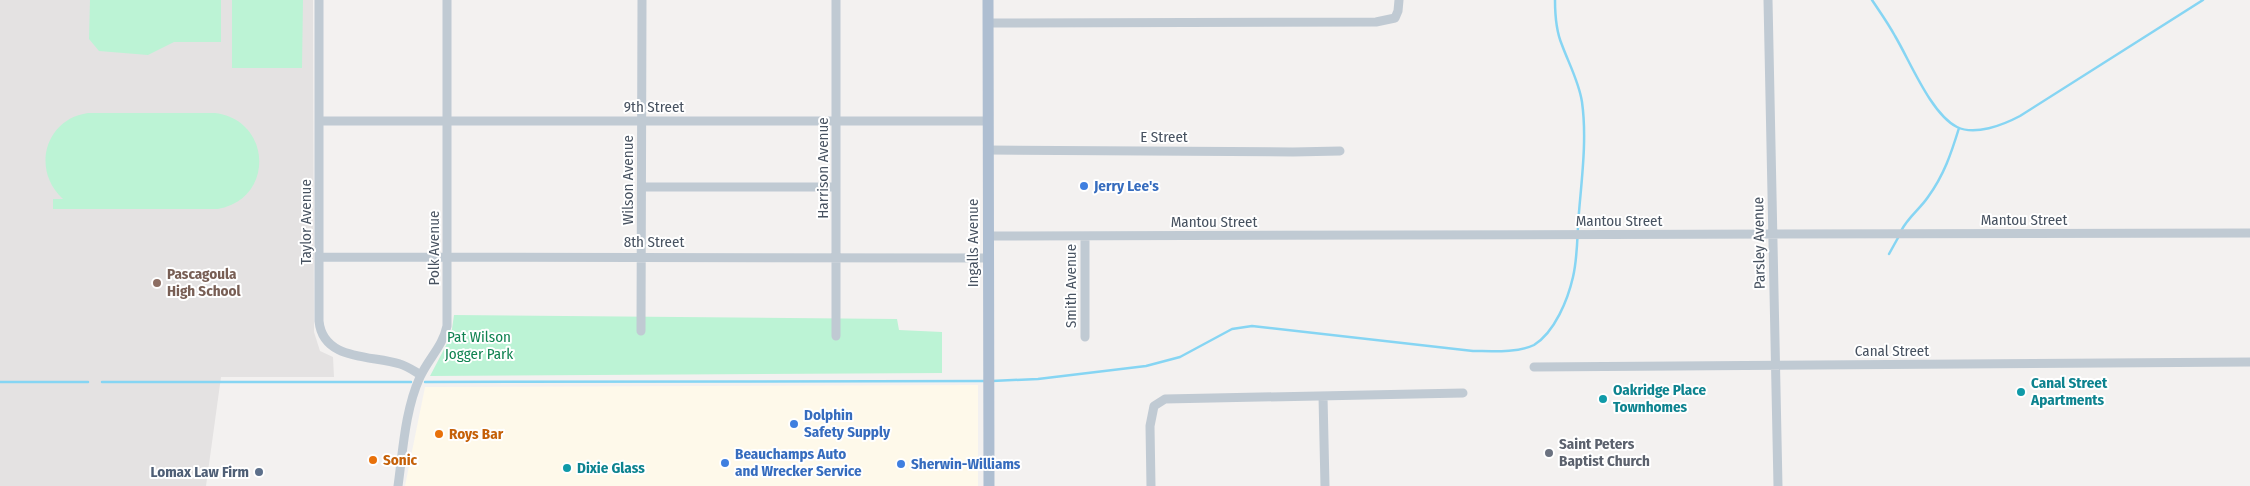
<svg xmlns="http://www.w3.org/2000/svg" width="2250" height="486" font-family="'Fira Sans Condensed',sans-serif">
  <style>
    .commercial { fill: #fef9ea }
    .education { fill: #e4e2e2 }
    .green { fill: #bcf3d5 }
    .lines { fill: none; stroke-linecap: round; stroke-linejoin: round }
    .stream { stroke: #86d5f3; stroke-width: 2.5 }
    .minor { stroke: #c0cad3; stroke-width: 9 }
    .major { stroke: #aebed1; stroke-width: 11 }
    .shop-dot { fill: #3f7fe0; stroke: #fff; stroke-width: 2 }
    .education-dot { fill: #8d6e63; stroke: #fff; stroke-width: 2 }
    .culture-dot { fill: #0f9aa8; stroke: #fff; stroke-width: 2 }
    .food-dot { fill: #e8710a; stroke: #fff; stroke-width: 2 }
    .worship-dot { fill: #6b7280; stroke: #fff; stroke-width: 2 }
    .service-dot { fill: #5c6f8a; stroke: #fff; stroke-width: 2 }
    .labels { text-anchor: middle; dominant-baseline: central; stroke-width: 4; stroke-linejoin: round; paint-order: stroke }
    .street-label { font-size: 15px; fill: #475260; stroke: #fff }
    .shop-label { font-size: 15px; font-weight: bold; fill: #366cbe; stroke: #fff; text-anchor: start }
    .education-label { font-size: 15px; font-weight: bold; fill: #785e54; stroke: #fff; text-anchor: start }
    .park-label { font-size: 15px; fill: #108351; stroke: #fff }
    .culture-label { font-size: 15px; font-weight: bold; fill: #0d838f; stroke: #fff; text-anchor: start }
    .food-label { font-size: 15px; font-weight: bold; fill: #c56008; stroke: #fff; text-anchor: start }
    .worship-label { font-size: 15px; font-weight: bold; fill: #5b616d; stroke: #fff; text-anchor: start }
    .service-label { font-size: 15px; font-weight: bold; fill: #4e5e75; stroke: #fff; text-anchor: end }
  </style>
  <rect width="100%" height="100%" fill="#f3f1f0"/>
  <path class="commercial" d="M978,385V486H405L425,387Z"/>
  <path class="education" d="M0,0H313L314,332L320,351L333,357L334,377H221L206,486H0Z"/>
  <path class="green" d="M90,0H221V42H174L148,55L99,51L89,39Z
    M232,0H303L302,68H232Z
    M88,113H215C272,120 275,199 218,209H53V199H63C31,170 45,119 88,113Z
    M454,315L897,319L899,330L942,332V373L430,376L451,336Z"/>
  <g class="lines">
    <path class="stream" d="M1872,0C1880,12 1888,23 1895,36C1910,61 1931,114 1957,127C1975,136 2003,125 2020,116L2203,0
      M1901,231C1908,217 1920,209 1928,197C1944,175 1951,154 1959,128
      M1889,254L1899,236
      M992,381L1038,379L1146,366L1180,357L1232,329L1252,326L1473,351C1490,351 1518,353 1534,345C1555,332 1568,299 1573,277C1578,256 1577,233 1579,212C1582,176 1587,138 1582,102C1579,82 1569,64 1562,45C1556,31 1555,15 1555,0
      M0,382H88
      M102,382H411
      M425,382L986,381"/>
    <path class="minor" d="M319,0V321C323,361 371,355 400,364C407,366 414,371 421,375
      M1768,0L1778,486
      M988,23L1376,22L1395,18L1398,11L1399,0
      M320,121H988
      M988,150L1293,152L1340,151
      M642,187H836
      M988,236L2250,233
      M1085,236V337
      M320,257L988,258
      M641,331L642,0
      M836,336V0
      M1534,367L2250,362
      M1323,396L1325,486
      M398,486C403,450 405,410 420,377C428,359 443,346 447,326V0
      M1151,486L1150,426L1154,406L1165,399L1463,393"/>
    <path class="major" d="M988,0L989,486"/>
  </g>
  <g class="shop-dot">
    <circle cx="1084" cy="186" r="5"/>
    <circle cx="794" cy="424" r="5"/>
    <circle cx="725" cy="463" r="5"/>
    <circle cx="901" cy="464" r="5"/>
  </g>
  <circle class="education-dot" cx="157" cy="283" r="5"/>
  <g class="culture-dot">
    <circle cx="2021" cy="392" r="5"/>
    <circle cx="1603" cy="399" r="5"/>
    <circle cx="567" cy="468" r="5"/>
  </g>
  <g class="food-dot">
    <circle cx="439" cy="434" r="5"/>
    <circle cx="373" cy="460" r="5"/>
  </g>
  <circle class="worship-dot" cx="1549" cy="453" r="5"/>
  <circle class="service-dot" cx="259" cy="472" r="5"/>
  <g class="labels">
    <g class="street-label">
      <text x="654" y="107">9th Street</text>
      <text x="1164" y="137">E Street</text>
      <text transform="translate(823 168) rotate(-90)">Harrison Avenue</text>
      <text transform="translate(628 180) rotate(-90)">Wilson Avenue</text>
      <text x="2024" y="220">Mantou Street</text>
      <text x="1619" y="221">Mantou Street</text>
      <text transform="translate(306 222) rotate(-90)">Taylor Avenue</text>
      <text x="1214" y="222">Mantou Street</text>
      <text x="654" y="242">8th Street</text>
      <text transform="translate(973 243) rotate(-90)">Ingalls Avenue</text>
      <text transform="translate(1759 243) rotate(-91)">Parsley Avenue</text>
      <text transform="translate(434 248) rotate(-90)">Polk Avenue</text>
      <text transform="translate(1071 286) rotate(-90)">Smith Avenue</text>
      <text x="1892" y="351">Canal Street</text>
    </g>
    <g class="shop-label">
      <text x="1094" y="186">Jerry Lee's</text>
      <text x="804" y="415">Dolphin<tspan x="804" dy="17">Safety Supply</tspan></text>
      <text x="735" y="454">Beauchamps Auto<tspan x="735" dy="17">and Wrecker Service</tspan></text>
      <text x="911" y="464">Sherwin-Williams</text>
    </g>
    <g class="education-label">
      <text x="167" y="274">Pascagoula<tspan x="167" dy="17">High School</tspan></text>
    </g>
    <g class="park-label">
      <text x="479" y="337">Pat Wilson<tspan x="479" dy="17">Jogger Park</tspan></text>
    </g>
    <g class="culture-label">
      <text x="2031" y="383">Canal Street<tspan x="2031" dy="17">Apartments</tspan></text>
      <text x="1613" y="390">Oakridge Place<tspan x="1613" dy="17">Townhomes</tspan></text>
      <text x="577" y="468">Dixie Glass</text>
    </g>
    <g class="food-label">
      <text x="449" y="434">Roys Bar</text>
      <text x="383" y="460">Sonic</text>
    </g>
    <g class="worship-label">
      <text x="1559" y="444">Saint Peters<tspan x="1559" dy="17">Baptist Church</tspan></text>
    </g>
    <g class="service-label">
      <text x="249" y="472">Lomax Law Firm</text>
    </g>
  </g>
</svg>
